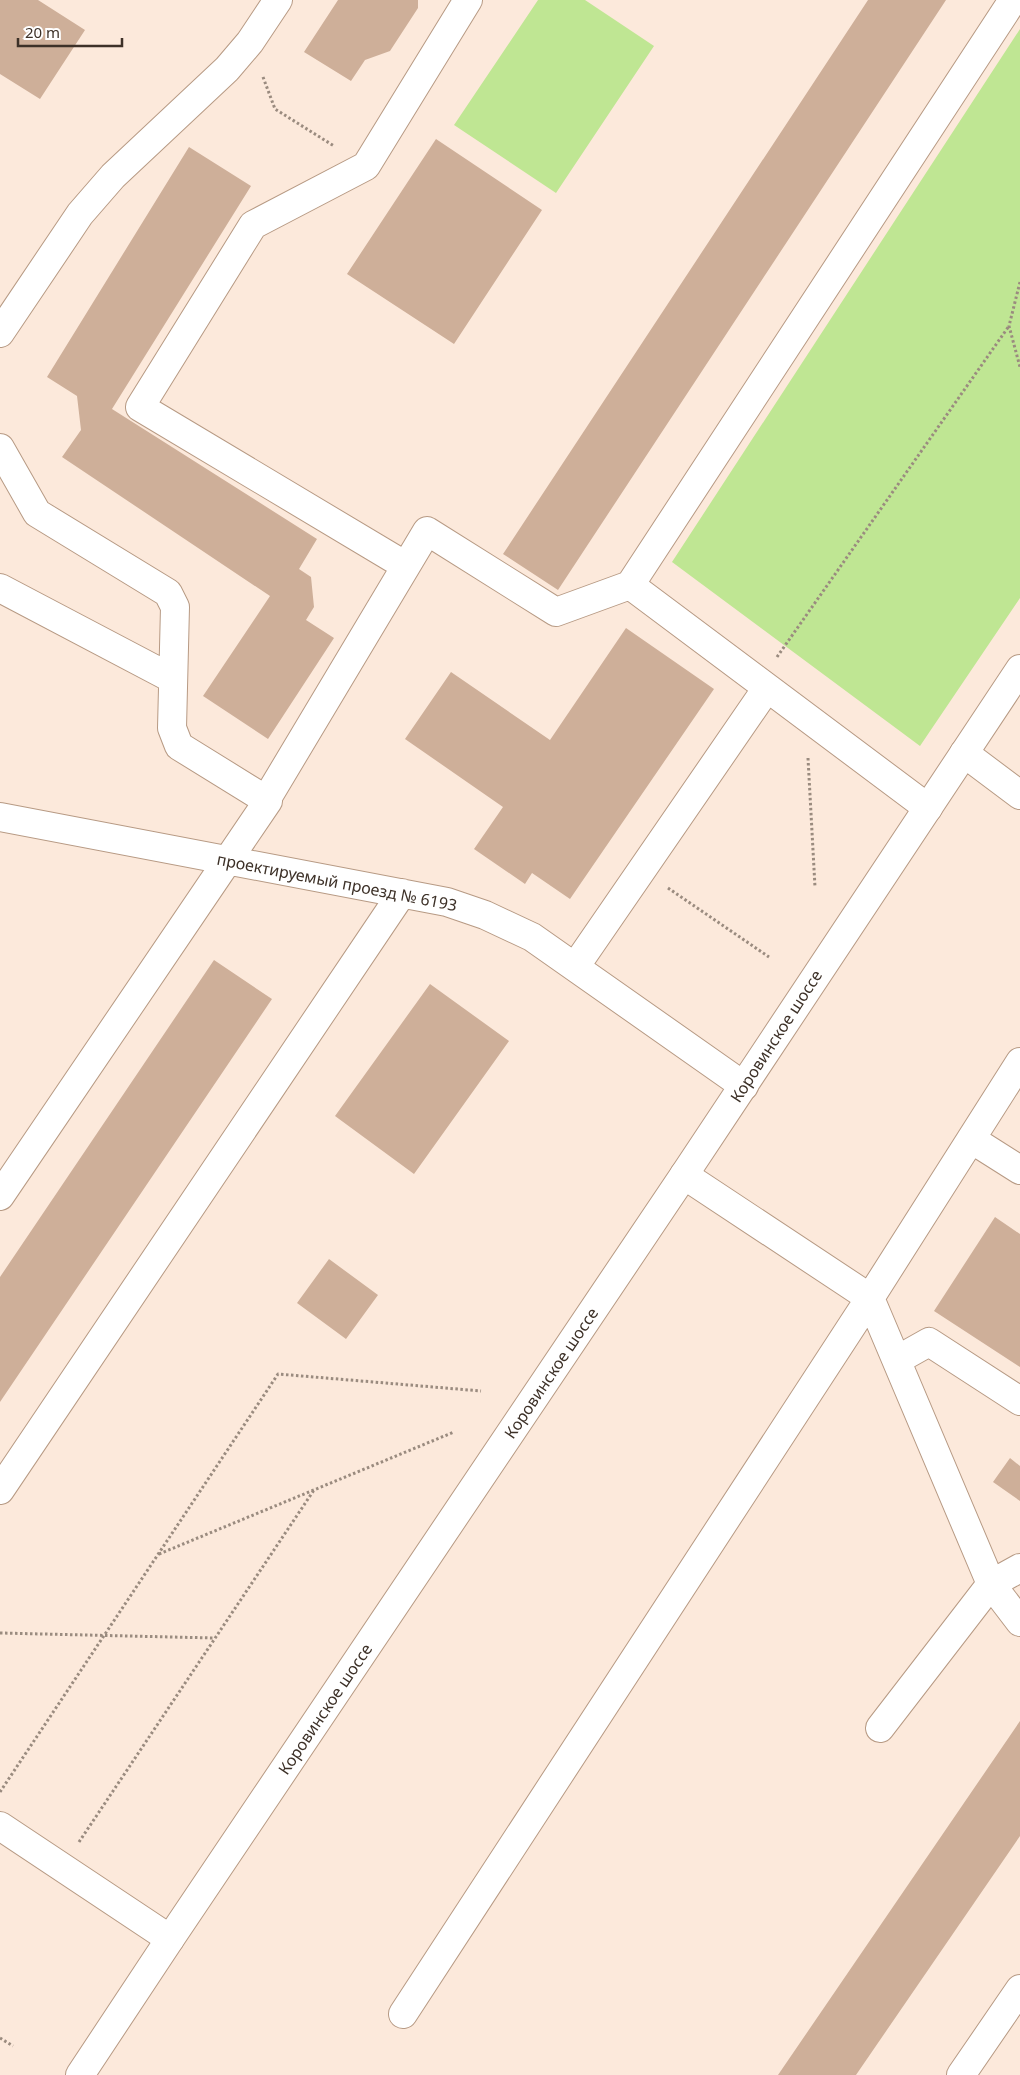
<svg xmlns="http://www.w3.org/2000/svg" width="1020" height="2075" font-family="'Noto Sans',sans-serif">
  <style>
    .green { fill: #bfe693 }
    .building { fill: #ceaf99 }
    .lines { fill: none; stroke-linecap: round; stroke-linejoin: round }
    .minor-casing { stroke: #b79a84; stroke-width: 30 }
    .major-casing { stroke: #b79a84; stroke-width: 30 }
    .path { stroke: #9a8b7f; stroke-width: 3; stroke-dasharray: 2.5 2.5; stroke-linecap: butt }
    .minor { stroke: #fff; stroke-width: 28 }
    .major { stroke: #fff; stroke-width: 28 }
    .labels { text-anchor: middle; dominant-baseline: central; stroke-width: 4; stroke-linejoin: round; paint-order: stroke }
    .street-label { font-size: 16px; fill: #3d3128; stroke: #fff }
  </style>
  <rect width="100%" height="100%" fill="#fce9db"/>
  <path class="green" d="M538,0H585L654,46L556,193L454,125Z
    M1020,29V598L920,746L672,562Z"/>
  <path class="building" d="M0,0H38L85,30L40,99L0,74Z
    M338,0H418V8L390,51L365,60L351,81L304,52Z
    M868,0H946L558,590L503,554Z
    M436,139L542,210L454,344L347,274Z
    M189,147L251,186L112,409L317,539L299,569L311,577L314,607L306,620L334,638L268,739L203,696L270,596L62,457L81,430L77,396L47,377Z
    M626,628L714,689L570,899L532,873L525,884L474,849L503,807L405,739L451,672L550,740Z
    M214,960L272,999L0,1402V1277Z
    M430,984L509,1041L414,1174L335,1116Z
    M995,1217L1020,1234V1367L934,1311Z
    M329,1259L378,1295L346,1339L297,1303Z
    M1010,1458L1020,1466V1501L993,1482Z
    M1020,1721V1836L856,2075H778Z"/>
  <g class="lines">
    <defs>
      <path id="minor" d="M0,333L80,214L113,176L227,69L250,42L278,0
        M0,448L37,513L168,593L175,607L172,728L179,746L268,801
        M406,566L140,407L253,225L366,166L468,0
        M630,585L928,808
        M0,588L173,679
        M964,753L1020,795
        M0,817L447,902L485,915L532,937L744,1086
        M575,967L767,688
        M971,1139L1020,1170
        M684,1175L870,1298L991,1584L1020,1622
        M0,1196L268,801L266,800L427,531L556,612L630,585L1013,0
        M897,1360L929,1342L1020,1401
        M0,1490L402,893
        M880,1728L991,1584L1020,1568
        M0,1826L170,1939
        M403,2014L870,1298L1020,1062
        M961,2075L1020,1989"/>
      <path id="major" d="M80,2075L170,1939L684,1175L1020,669"/>
    </defs>
    <use href="#minor" class="minor-casing"/>
    <use href="#major" class="major-casing"/>
    <path class="path" d="M263,77L275,109L334,146
      M1020,282L1009,326L1020,367
      M777,657L1009,326
      M808,758L815,887
      M668,888L769,957
      M159,1554L454,1432
      M0,1633L214,1638
      M0,1792L278,1374L481,1391
      M79,1842L314,1490
      M0,2038L13,2046"/>
    <use href="#minor" class="minor"/>
    <use href="#major" class="major"/>
  </g>
  <g class="labels">
    <g class="street-label">
      <text transform="translate(337 882) rotate(11)">проектируемый проезд № 6193</text>
      <text transform="translate(776 1036) rotate(-57)">Коровинское шоссе</text>
      <text transform="translate(551 1373) rotate(-56)">Коровинское шоссе</text>
      <text transform="translate(325 1709) rotate(-56)">Коровинское шоссе</text>
    </g>
  </g>
  <path d="M18 38v8h104v-8" fill="none" stroke="#3d3128" stroke-width="2.5"/>
  <text x="25" y="38" font-size="15" fill="#3d3128" stroke="#ffffff" stroke-width="4" paint-order="stroke">20 m</text>
</svg>
